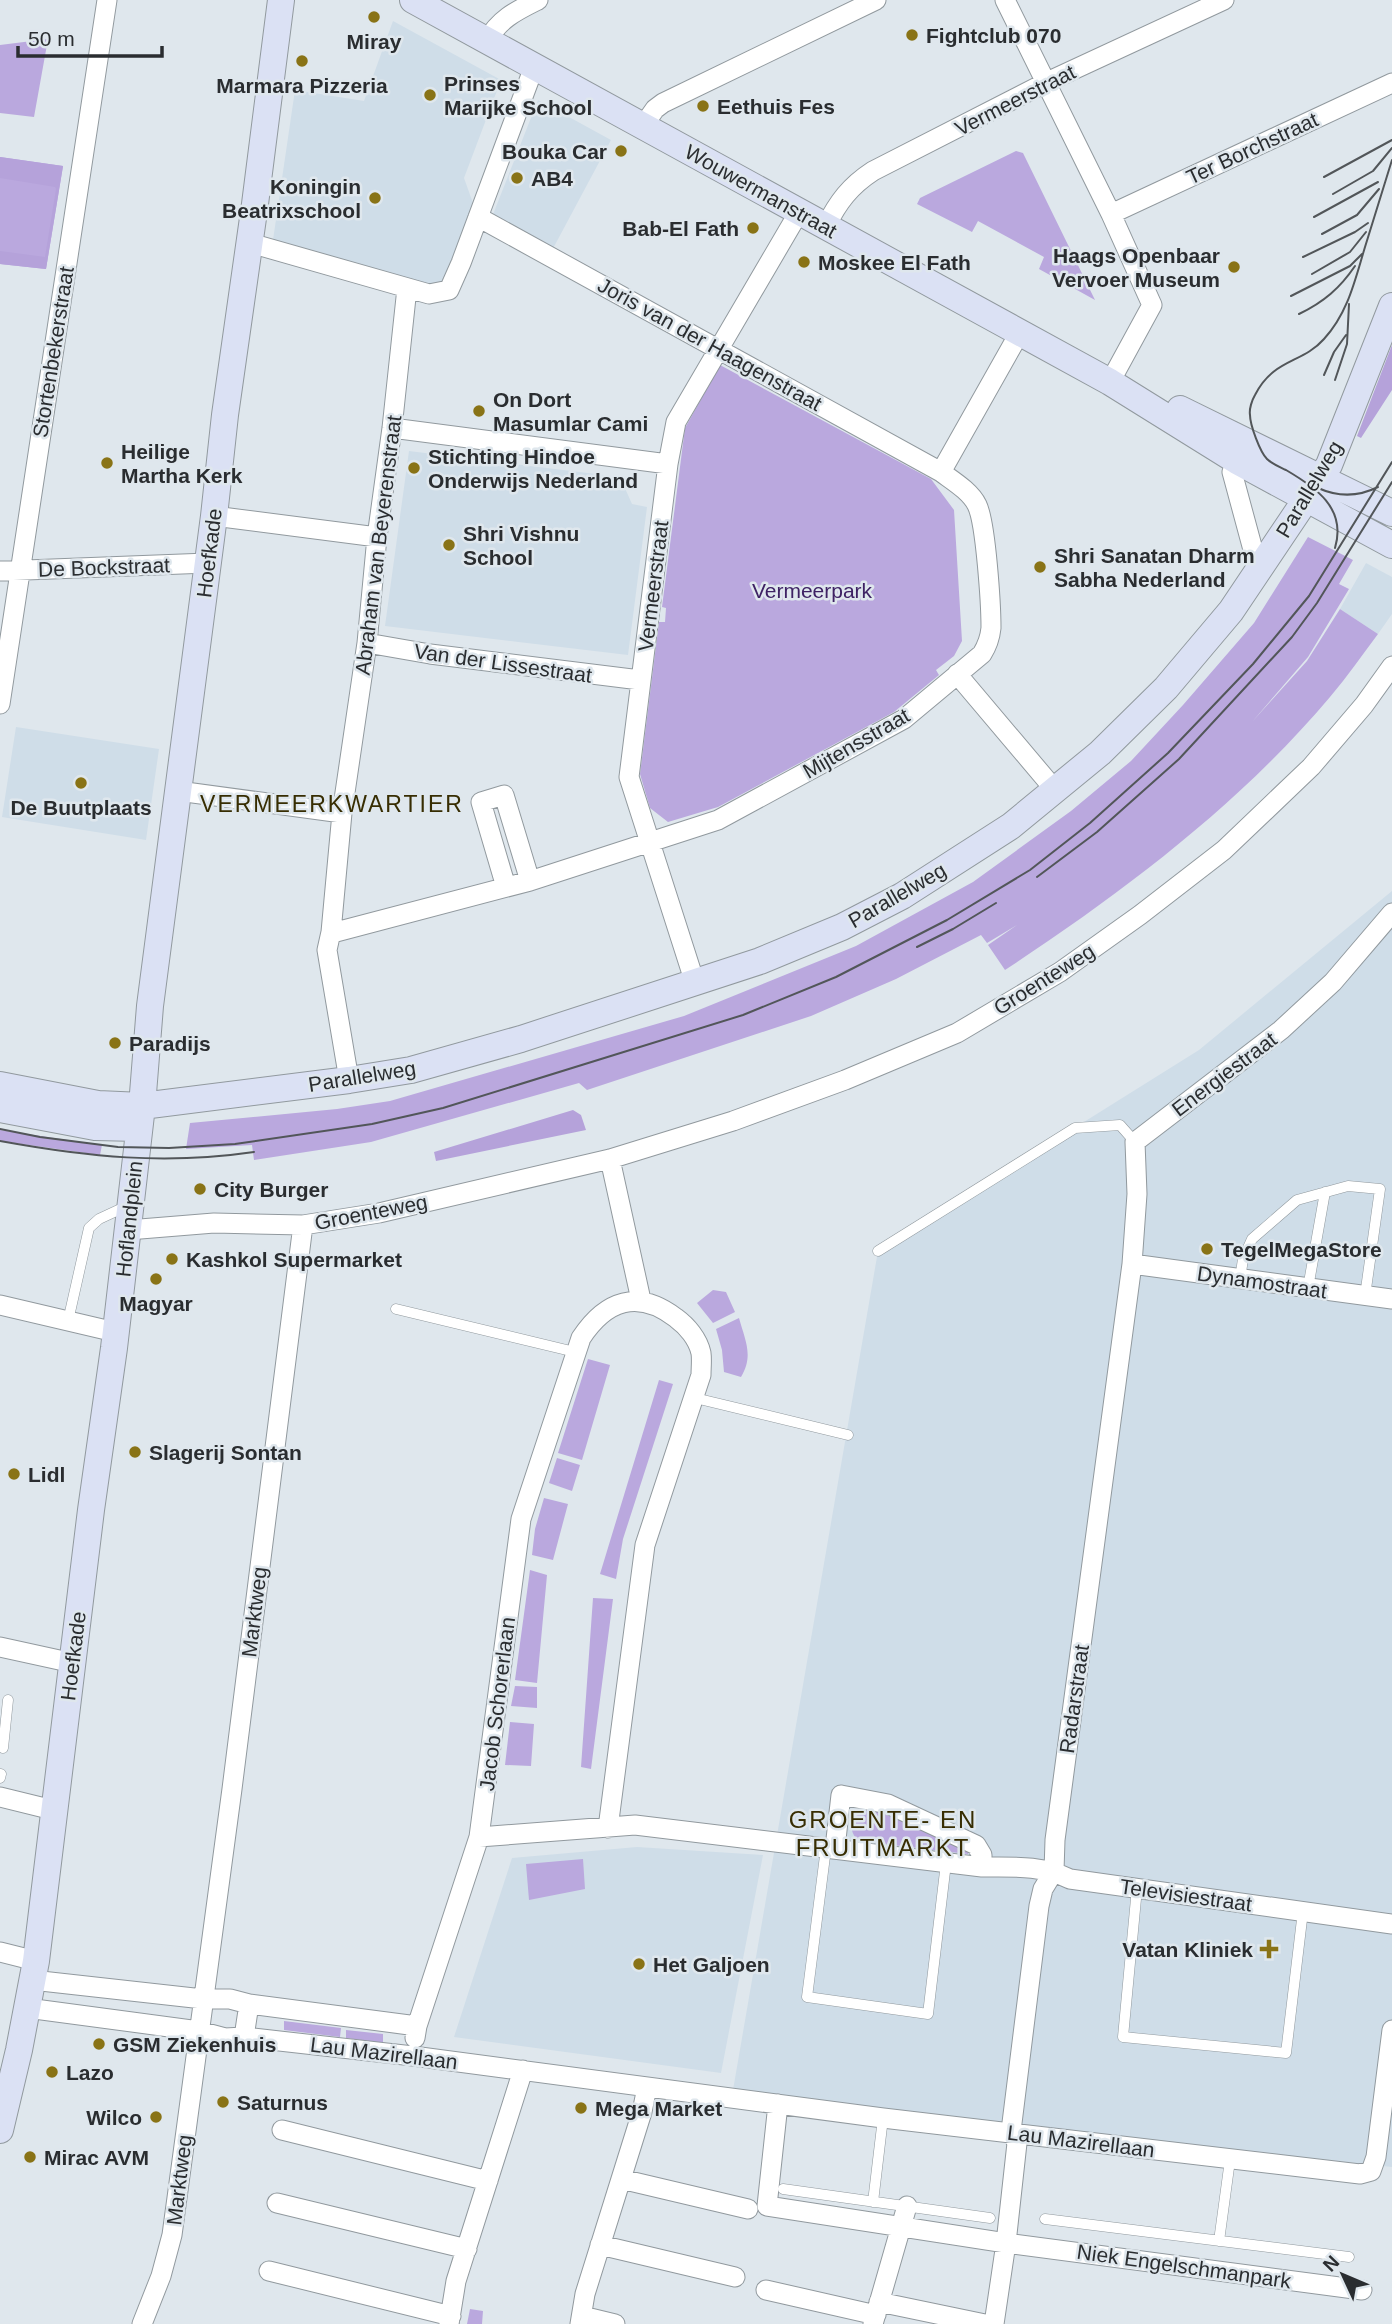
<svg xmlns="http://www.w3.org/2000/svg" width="1392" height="2324" font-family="Arial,sans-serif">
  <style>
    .built { fill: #cfdde8 }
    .green { fill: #baa8de }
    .forest { fill: #b5a2da }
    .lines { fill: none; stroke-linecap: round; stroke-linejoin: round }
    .lane-casing { stroke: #91999e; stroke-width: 11 }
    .street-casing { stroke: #91999e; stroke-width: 21 }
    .secondary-casing { stroke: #91999e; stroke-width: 28 }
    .lane { stroke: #fff; stroke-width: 10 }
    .street { stroke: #fff; stroke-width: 19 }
    .secondary { stroke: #dbe1f4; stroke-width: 26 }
    .tram { stroke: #525659; stroke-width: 2 }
    .poi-dot { fill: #897316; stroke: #dfe7ed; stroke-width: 2.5 }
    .labels { text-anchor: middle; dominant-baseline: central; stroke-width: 5; stroke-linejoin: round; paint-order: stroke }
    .poi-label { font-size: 21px; font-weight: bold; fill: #2a2d30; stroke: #dfe7ed; text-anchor: start }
    .street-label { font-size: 21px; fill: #2a2d30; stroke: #dfe7ed }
    .park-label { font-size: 21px; fill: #3e2264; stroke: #dfe7ed }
    .neighbourhood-label { font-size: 23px; letter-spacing: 2px; fill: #372d02; stroke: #dfe7ed }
    .quarter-label { font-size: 24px; letter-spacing: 2px; fill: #372d02; stroke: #dfe7ed }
  </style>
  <rect width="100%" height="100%" fill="#dfe7ed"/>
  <path class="built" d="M393,21L501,80L464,178L478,217L449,290L273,240L295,90L364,101Z
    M538,100L611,140L549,256L492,217Z
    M409,451L620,477L632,504L647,507L628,655L385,626Z
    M1366,563L1392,577V614L1378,634L1340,609Z
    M16,727L159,749L146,840L2,817Z
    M1392,891V2167L1067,2132L733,2090L878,1251L1199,1050Z
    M637,1847L763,1855L721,2073L454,2037L512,1858Z"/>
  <path class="green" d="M48,39L34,117L0,113V45Z
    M1016,151L1023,153L1095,300L1039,269L1044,257L978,221L972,232L917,204L920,198Z
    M0,157L63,166L46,269L0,264Z
    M720,365L931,479L954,510L962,641L954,656L936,670L939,675L894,712L718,807L668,822L650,808L640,774L659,622H665L666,608L662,607L685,428Z
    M1308,537L1353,560L1339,584L1349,589L1308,657L1252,722L1307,661L1340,609L1378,634C1362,655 1347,677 1330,697C1239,805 1122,893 1005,970L988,945L1017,925L987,943L981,935L896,979L811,1016L587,1090L579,1083L371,1142L254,1160L252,1145L186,1149L190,1123L337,1109L390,1101L684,1016L856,946L973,882L1071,811L1131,761L1183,705L1254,623Z
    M0,1130L102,1145L100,1155L0,1141Z
    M713,1290L726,1292L735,1312L713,1323L697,1303Z
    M739,1318C745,1340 754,1356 741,1377L724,1372L722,1350L716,1329Z
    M588,1359L610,1365L582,1460L558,1453Z
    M659,1380L673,1384L623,1539L616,1579L600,1574Z
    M557,1458L580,1465L572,1491L549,1483Z
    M544,1498L568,1504L553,1560L532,1555L535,1529Z
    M530,1570L547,1575L537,1683L515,1680Z
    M593,1598L613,1599L591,1769L581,1767Z
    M515,1686L537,1687V1708L511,1706Z
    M510,1722L534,1724L531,1766L505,1765Z
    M868,1808L881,1809L969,1850L968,1854L859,1841C845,1829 853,1815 868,1808Z
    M583,1859L585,1889L529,1900L526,1864Z
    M284,2021L341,2028L340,2037L284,2030Z
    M346,2030L383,2034V2043L346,2038Z
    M470,2309L483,2311L482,2324H467Z"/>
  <path class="forest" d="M0,157L63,166L46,269L0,264V251L45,257L56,189L55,187L0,178Z
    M1392,345V390L1361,438L1357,436Z
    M573,1110L581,1115L586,1130L436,1161L434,1152Z"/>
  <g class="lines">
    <defs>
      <path id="lane" d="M878,1251L1075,1128L1120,1125L1135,1142
        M1240,1279L1243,1259L1252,1239L1297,1200L1348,1186L1380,1189L1365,1296
        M1308,1288L1325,1192
        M396,1309L575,1352
        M68,1321L89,1228L99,1219L127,1206
        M695,1398L848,1435
        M3,1748L8,1700
        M0,1778L1,1774
        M826,1848L807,1997L928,2014L946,1863
        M1137,1888L1123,2037L1286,2053L1303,1911
        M783,2189L990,2218
        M873,2202L883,2118
        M1045,2219L1349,2257
        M1219,2241L1230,2160"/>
      <path id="street" d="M1005,0L1111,214L1152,305L1110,382
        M487,41C499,19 516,11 538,0
        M643,126L655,109L663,103L876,0
        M1111,214L1392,83
        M826,226C838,202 850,186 873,171L1047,82L1224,0
        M250,243L429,294L449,290L461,263L534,67
        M392,428L668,464
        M1237,461L1232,472L1259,572
        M941,472L1020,332
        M214,516L377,537
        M0,571L208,563
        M367,643L430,654L640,680
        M957,674L1055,790
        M0,704L107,0
        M178,791L342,813
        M506,887L481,802L504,795L530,881
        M331,932H336L530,881L718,820L904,719L982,654C987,646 990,638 991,628C991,606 986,523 977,505C970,491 953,481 941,472L478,217
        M695,983L629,777L668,464L676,422L799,212
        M349,1080L327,950L331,932L342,813L367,643L377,537L392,428L407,288
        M610,1159L641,1300
        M128,1230L214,1223L303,1225L379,1213L610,1159L733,1121L845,1080L957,1033L1060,972L1140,915L1224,850L1311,767L1364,705L1392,666
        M1132,1264L1392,1299
        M0,1305L115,1332
        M0,1647L73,1663
        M0,1797L53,1810
        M479,1837L635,1825L982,1867C1013,1867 1042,1865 1070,1879L1392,1924
        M835,1848L841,1795L888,1804L976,1845L982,1855V1867
        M0,1952L36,1961
        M32,1980L203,1999H230L249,2004
        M27,2008L199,2031L225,2038L244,2037
        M417,2026L249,2004L244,2037L413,2056L883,2118L1360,2174L1371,2171L1376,2157L1392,2030
        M415,2038L417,2026L479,1837L521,1519L581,1338C606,1300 638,1289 676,1318C687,1326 698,1339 701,1353C702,1360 701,1368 701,1375L645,1545L608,1828
        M778,2104L767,2206L1006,2243L1362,2290
        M282,2130L488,2181
        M621,2179L748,2209
        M277,2203L467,2249
        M600,2245L735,2277
        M269,2271L451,2316
        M766,2290L876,2315
        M879,2302L985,2324
        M582,2316L615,2324
        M142,2324L161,2276L172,2235L232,1789L303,1225
        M449,2324L456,2281L523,2070
        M580,2324L585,2294L642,2112L647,2087
        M873,2324L907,2206
        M994,2324L1006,2243L1017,2143L1011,2131L1039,1906L1043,1889L1054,1871L1055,1840L1132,1264L1137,1194L1135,1142L1281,1030L1333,982L1392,913"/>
      <path id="secondary" d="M413,0L1110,382L1237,461L1392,545
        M1180,409L1392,513
        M0,1085L98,1104L142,1106L349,1080L411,1070L521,1039L760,961L842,927L902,896L1011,826L1100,753L1166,688L1231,611L1329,465L1392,306
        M0,1109L95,1127L139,1128
        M0,2130L19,2050L36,1961L91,1510L114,1348L142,1106L150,1006L214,516L225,415L255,204L281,0"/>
    </defs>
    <use href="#lane" class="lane-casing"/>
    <use href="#street" class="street-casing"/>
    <use href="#secondary" class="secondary-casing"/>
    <use href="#lane" class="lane"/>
    <use href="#street" class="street"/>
    <use href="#secondary" class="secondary"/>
    <path class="tram" d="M1324,177L1392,140
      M1333,194L1373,171L1392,148
      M1314,217L1378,182
      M1322,234L1357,215L1379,189
      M1303,257L1355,232L1368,223
      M1312,274L1350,252L1366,232
      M1291,296L1350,266L1362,254
      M1299,314C1324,302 1340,288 1355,266
      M1324,375L1334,352L1346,335
      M1335,380L1347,344L1349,304
      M1318,488C1338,497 1358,497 1378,487
      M1335,548C1347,508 1315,487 1286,470C1280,467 1272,464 1267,459C1260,452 1250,425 1250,415C1249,409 1252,400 1255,395C1274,358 1302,364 1324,339C1348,313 1355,280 1365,247C1374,218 1383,189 1392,160
      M1037,877L1097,832L1179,759L1292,637L1317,603L1392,482
      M917,947L953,929L996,903
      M0,1129L40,1137L118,1147L169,1148L235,1144L372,1124L443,1108L743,1015L836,977L947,920L1030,870L1090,823L1168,753L1253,664L1309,596L1392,462
      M0,1141C88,1157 165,1165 254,1152"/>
  </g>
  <g class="poi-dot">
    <circle cx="374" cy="17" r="7"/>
    <circle cx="912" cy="35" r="7"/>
    <circle cx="302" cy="61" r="7"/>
    <circle cx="430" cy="95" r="7"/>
    <circle cx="703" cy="106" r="7"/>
    <circle cx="621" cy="151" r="7"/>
    <circle cx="517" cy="178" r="7"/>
    <circle cx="375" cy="198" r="7"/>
    <circle cx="753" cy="228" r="7"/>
    <circle cx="804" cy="262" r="7"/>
    <circle cx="1234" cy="267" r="7"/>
    <circle cx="479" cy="411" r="7"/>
    <circle cx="107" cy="463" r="7"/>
    <circle cx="414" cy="468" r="7"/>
    <circle cx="449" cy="545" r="7"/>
    <circle cx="1040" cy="567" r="7"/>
    <circle cx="81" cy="783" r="7"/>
    <circle cx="115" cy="1043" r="7"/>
    <circle cx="200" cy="1189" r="7"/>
    <circle cx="1207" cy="1249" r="7"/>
    <circle cx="172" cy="1259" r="7"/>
    <circle cx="156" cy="1279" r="7"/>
    <circle cx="135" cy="1452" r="7"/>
    <circle cx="14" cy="1474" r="7"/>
    <path d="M1265.5 1938.5h7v7h7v7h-7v7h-7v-7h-7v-7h7z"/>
    <circle cx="639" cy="1964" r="7"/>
    <circle cx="99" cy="2044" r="7"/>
    <circle cx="52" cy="2072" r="7"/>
    <circle cx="223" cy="2102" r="7"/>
    <circle cx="581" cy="2108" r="7"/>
    <circle cx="156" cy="2117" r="7"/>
    <circle cx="30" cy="2157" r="7"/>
  </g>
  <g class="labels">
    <g class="poi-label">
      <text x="926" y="35">Fightclub 070</text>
      <text x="374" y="41" text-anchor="middle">Miray</text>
      <text x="444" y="83">Prinses<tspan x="444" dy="24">Marijke School</tspan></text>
      <text x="302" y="85" text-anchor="middle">Marmara Pizzeria</text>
      <text x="717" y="106">Eethuis Fes</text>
      <text x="607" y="151" text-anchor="end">Bouka Car</text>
      <text x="531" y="178">AB4</text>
      <text x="361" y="186" text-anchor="end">Koningin<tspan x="361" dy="24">Beatrixschool</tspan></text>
      <text x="739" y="228" text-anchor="end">Bab-El Fath</text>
      <text x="1220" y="255" text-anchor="end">Haags Openbaar<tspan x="1220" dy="24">Vervoer Museum</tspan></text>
      <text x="818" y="262">Moskee El Fath</text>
      <text x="493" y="399">On Dort<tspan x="493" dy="24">Masumlar Cami</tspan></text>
      <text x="121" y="451">Heilige<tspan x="121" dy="24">Martha Kerk</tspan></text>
      <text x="428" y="456">Stichting Hindoe<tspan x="428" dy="24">Onderwijs Nederland</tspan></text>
      <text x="463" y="533">Shri Vishnu<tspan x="463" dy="24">School</tspan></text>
      <text x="1054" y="555">Shri Sanatan Dharm<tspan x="1054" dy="24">Sabha Nederland</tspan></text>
      <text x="81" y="807" text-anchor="middle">De Buutplaats</text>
      <text x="129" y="1043">Paradijs</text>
      <text x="214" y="1189">City Burger</text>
      <text x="1221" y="1249">TegelMegaStore</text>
      <text x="186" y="1259">Kashkol Supermarket</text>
      <text x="156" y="1303" text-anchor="middle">Magyar</text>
      <text x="149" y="1452">Slagerij Sontan</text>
      <text x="28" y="1474">Lidl</text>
      <text x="1253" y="1949" text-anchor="end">Vatan Kliniek</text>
      <text x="653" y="1964">Het Galjoen</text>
      <text x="113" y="2044">GSM Ziekenhuis</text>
      <text x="66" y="2072">Lazo</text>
      <text x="237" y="2102">Saturnus</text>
      <text x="595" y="2108">Mega Market</text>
      <text x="142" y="2117" text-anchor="end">Wilco</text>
      <text x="44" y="2157">Mirac AVM</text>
    </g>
    <g class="street-label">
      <text transform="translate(1015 100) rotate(-27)">Vermeerstraat</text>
      <text transform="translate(1252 148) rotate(-25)">Ter Borchstraat</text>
      <text transform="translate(761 191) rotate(29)">Wouwermanstraat</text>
      <text transform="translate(710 344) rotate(29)">Joris van der Haagenstraat</text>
      <text transform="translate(53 352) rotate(-81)">Stortenbekerstraat</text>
      <text transform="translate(1309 489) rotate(-59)">Parallelweg</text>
      <text transform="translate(378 545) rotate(-83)">Abraham van Beyerenstraat</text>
      <text transform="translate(209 553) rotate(-83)">Hoefkade</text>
      <text transform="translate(104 567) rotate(-2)">De Bockstraat</text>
      <text transform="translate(653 586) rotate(-83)">Vermeerstraat</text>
      <text transform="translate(503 663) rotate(8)">Van der Lissestraat</text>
      <text transform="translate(856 743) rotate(-30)">Mijtensstraat</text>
      <text transform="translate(897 895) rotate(-30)">Parallelweg</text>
      <text transform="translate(1044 979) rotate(-32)">Groenteweg</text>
      <text transform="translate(1224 1074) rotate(-37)">Energiestraat</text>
      <text transform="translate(362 1076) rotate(-9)">Parallelweg</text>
      <text transform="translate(371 1212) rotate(-11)">Groenteweg</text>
      <text transform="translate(129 1219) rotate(-84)">Hoflandplein</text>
      <text transform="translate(1262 1282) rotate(8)">Dynamostraat</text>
      <text transform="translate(254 1612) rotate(-83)">Marktweg</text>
      <text transform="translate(73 1656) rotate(-83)">Hoefkade</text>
      <text transform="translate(1074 1699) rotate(-82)">Radarstraat</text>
      <text transform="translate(497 1704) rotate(-83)">Jacob Schorerlaan</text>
      <text transform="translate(1186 1895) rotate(8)">Televisiestraat</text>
      <text transform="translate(384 2053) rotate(7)">Lau Mazirellaan</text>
      <text transform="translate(1081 2141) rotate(7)">Lau Mazirellaan</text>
      <text transform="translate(179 2180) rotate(-83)">Marktweg</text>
      <text transform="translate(1184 2266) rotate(8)">Niek Engelschmanpark</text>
    </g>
    <g class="park-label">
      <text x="812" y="590">Vermeerpark</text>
    </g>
    <g class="neighbourhood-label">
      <text x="332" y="804">VERMEERKWARTIER</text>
    </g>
    <g class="quarter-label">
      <text x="883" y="1819">GROENTE- EN<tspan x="883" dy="28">FRUITMARKT</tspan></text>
    </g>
  </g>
  <g transform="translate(1343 2275) rotate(314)" stroke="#dfe7ed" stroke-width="5" paint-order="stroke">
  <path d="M0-5L12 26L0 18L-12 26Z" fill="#2a2d30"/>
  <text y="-10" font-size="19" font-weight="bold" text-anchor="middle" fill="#2a2d30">N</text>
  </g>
  <path d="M18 46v10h144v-10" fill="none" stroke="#2a2d30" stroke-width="3.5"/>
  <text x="28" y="46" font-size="21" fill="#2a2d30" stroke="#dfe7ed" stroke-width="5" paint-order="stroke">50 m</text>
</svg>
